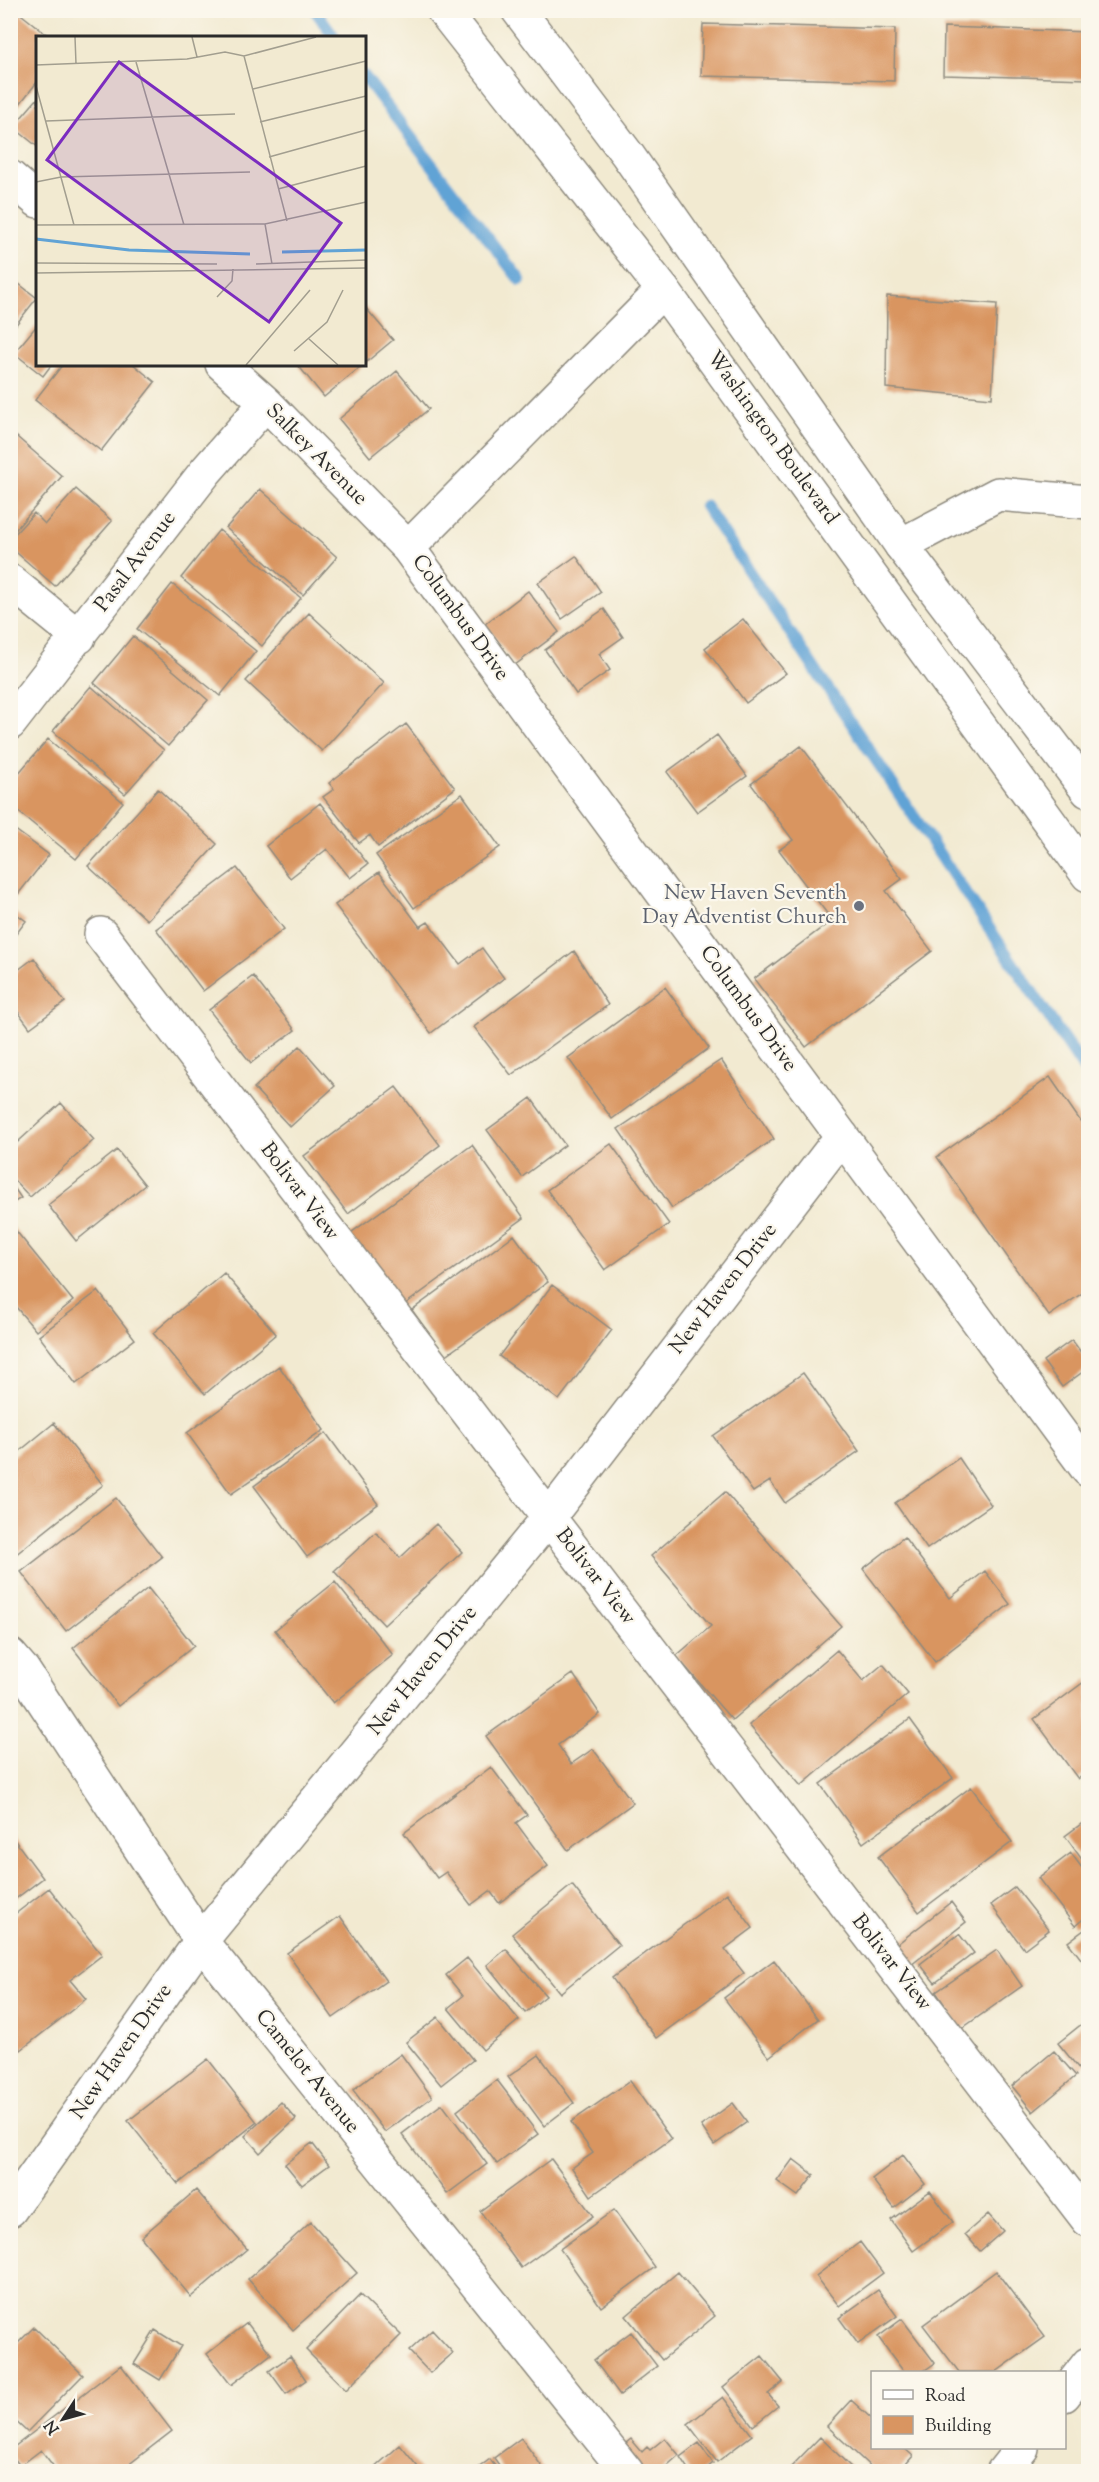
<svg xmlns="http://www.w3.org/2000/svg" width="1099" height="2482" font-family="'Sorts Mill Goudy',serif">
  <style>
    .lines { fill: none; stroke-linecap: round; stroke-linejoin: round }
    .stream { stroke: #61a3d5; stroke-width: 12 }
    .building { fill: #d99561 }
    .street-casing { stroke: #8e8a7e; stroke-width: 36 }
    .highway-casing { stroke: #8e8a7e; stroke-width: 36 }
    .street { stroke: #fff; stroke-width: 33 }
    .highway { stroke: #fff; stroke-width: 33 }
    .worship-dot { fill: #6b7280; stroke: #fbf7ec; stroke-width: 2 }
    .labels { text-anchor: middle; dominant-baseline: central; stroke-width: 4.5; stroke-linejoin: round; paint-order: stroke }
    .street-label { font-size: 21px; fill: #2b2b2b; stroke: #fbf7ec }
    .worship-label { font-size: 21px; fill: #5b616d; stroke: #fbf7ec; text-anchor: end }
    .inset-river { fill: none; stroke: #61a3d5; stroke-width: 3 }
    .inset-road { fill: none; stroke: #a29e8f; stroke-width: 1.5 }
    .view { fill: #7b2cbf; fill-opacity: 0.15; stroke: #7b2cbf; stroke-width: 3 }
    .inset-edge { fill: none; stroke: #2b2b2b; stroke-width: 3 }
  </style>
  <rect width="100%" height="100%" fill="#fbf7ec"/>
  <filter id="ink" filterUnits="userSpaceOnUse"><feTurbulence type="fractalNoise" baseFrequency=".0167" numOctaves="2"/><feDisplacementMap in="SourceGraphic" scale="12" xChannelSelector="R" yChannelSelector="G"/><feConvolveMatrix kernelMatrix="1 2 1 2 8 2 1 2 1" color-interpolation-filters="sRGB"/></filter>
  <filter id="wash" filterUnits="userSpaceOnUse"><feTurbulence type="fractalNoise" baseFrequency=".008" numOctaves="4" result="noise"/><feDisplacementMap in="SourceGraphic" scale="24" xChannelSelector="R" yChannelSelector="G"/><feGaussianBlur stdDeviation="1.35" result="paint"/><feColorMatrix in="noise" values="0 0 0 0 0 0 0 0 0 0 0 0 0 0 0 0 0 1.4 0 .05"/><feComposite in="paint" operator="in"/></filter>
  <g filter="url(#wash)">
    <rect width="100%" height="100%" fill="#f2ead1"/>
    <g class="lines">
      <path class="stream" d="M315,10L335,38
        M364,76L520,280
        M705,506L1088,1075"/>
    </g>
    <g id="blocks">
      <path class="building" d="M17,11L51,38H38V81L10,116V19Z
        M703,24L895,29L894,81L701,76Z
        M944,27L1088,32V79L943,75Z
        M38,98V147L13,127Z
        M10,277L37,298L10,332Z
        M887,296L997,304L992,398L886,388Z
        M364,306L393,340L364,364Z
        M38,324V364H52L43,376L14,353Z
        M63,364H133L155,382L101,451L35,400Z
        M297,364H364L324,397Z
        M397,371L429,409L370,457L339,419Z
        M10,431L62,476L10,536Z
        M76,489L112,521L55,586L10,547V539L34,513L45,524Z
        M260,489L337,557L303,595L226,528Z
        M219,530L301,598L262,646L181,578Z
        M576,556L601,592L562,619L538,583Z
        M172,584L256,651L220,696L137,629Z
        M528,591L559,632L515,665L485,624Z
        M604,609L623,637L599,654L610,670L576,694L545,650Z
        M309,613L384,683L322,751L246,681Z
        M743,619L786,673L746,703L705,648Z
        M133,636L208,700L168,746L94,683Z
        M91,686L164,750L125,794L53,731Z
        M406,724L455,788L378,847L370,835L359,843L323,797L334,789L329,783Z
        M717,735L747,776L697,812L667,772Z
        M48,739L123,802L76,859L10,805V783Z
        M801,746L902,879L886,891L932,951L806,1047L754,979L832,920L779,850L793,840L751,784Z
        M158,789L217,844L147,920L88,866Z
        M462,794L500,847L414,908L376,855Z
        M320,803L368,864L350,878L327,849L290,878L266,846Z
        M10,826L49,855L15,898L10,895Z
        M237,868L284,929L203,991L156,929Z
        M379,872L420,927L428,922L460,964L482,948L504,978L431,1033L335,905Z
        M10,909L26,921L10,942Z
        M574,951L608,1005L511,1075L474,1027Z
        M34,958L65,1002L30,1028L10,1001V976Z
        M253,976L295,1030L251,1063L209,1010Z
        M665,987L709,1048L612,1119L568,1058Z
        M300,1046L335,1086L290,1127L254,1088Z
        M721,1060L774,1139L672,1208L618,1129Z
        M1050,1077L1088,1132V1289L1049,1316L937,1157Z
        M396,1087L440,1145L348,1214L304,1156Z
        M531,1098L565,1145L522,1177L487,1130Z
        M61,1103L94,1140L30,1197L10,1176V1149Z
        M611,1144L669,1224L605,1270L547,1190Z
        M472,1145L524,1218L397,1310L344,1238Z
        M117,1150L145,1185L76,1241L48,1205Z
        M10,1182L21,1198L10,1205Z
        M12,1226L73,1301L36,1331L10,1300Z
        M514,1235L548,1282L445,1356L412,1310Z
        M224,1273L276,1334L205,1394L153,1333Z
        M552,1285L612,1330L559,1400L499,1356Z
        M98,1291L135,1339L76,1384L39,1336Z
        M1072,1340L1088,1362V1368L1062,1387L1043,1361Z
        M279,1366L324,1430L231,1494L187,1433Z
        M803,1373L859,1451L785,1503L770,1481L753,1492L713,1436Z
        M54,1423L103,1485L10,1559V1459Z
        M326,1433L378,1504L307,1557L254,1486Z
        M959,1458L991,1505L927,1549L895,1503Z
        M725,1492L841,1626L732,1720L676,1656L711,1626L651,1556Z
        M116,1498L162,1557L66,1631L21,1572Z
        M436,1524L462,1552L384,1625L334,1571L376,1532L400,1558Z
        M904,1537L950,1598L985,1571L1010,1604L935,1662L863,1569Z
        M335,1582L393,1655L333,1703L275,1630Z
        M148,1588L194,1646L118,1706L73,1648Z
        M837,1650L863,1681L883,1664L908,1694L801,1786L749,1725Z
        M573,1674L600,1714L558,1745L571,1764L593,1749L633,1803L568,1850L486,1736Z
        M1088,1679V1771L1078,1779L1034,1719Z
        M910,1719L953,1778L863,1843L820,1784Z
        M491,1767L527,1815L516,1823L548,1866L499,1903L490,1891L471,1905L446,1872L437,1878L404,1833Z
        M971,1787L1012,1842L919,1912L878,1857Z
        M1088,1819V1868L1065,1836Z
        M10,1834L43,1878L10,1903Z
        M1071,1853L1088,1876V1915L1075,1926L1038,1878Z
        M572,1885L619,1945L560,1993L512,1934Z
        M1015,1887L1049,1930L1024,1949L991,1905Z
        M49,1888L102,1955L70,1980L86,1999L21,2050L10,2037V1918Z
        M727,1893L753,1928L725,1949L744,1973L656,2038L612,1978Z
        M951,1902L966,1922L911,1965L896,1945Z
        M340,1916L386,1981L333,2018L287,1953Z
        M1088,1927V1968L1068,1942Z
        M959,1934L974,1953L935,1983L920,1964Z
        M506,1949L546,1996L525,2013L487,1965Z
        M997,1950L1022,1986L961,2029L936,1992Z
        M467,1958L519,2020L483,2050L448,2008L463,1996L446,1975Z
        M774,1960L818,2019L769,2057L724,1998Z
        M438,2017L473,2060L441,2085L406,2042Z
        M1088,2019V2063L1080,2070L1058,2043Z
        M1054,2051L1076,2076L1033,2112L1012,2086Z
        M401,2054L432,2097L385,2132L353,2090Z
        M539,2055L574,2103L544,2126L508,2077Z
        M208,2059L257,2122L178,2184L128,2121Z
        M497,2080L538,2134L497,2164L457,2111Z
        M630,2081L671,2139L591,2196L572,2168L593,2153L571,2122Z
        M281,2102L296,2119L260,2153L245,2136Z
        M733,2103L747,2122L714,2145L701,2126Z
        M442,2104L487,2164L447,2194L402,2134Z
        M312,2143L329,2165L302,2185L285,2164Z
        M903,2155L925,2184L894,2208L872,2179Z
        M551,2159L593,2216L521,2268L480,2211Z
        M793,2159L814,2175L798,2196L777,2181Z
        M196,2190L247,2249L191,2297L141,2237Z
        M930,2191L953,2222L913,2251L891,2220Z
        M614,2210L655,2267L601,2307L560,2249Z
        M988,2214L1003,2231L980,2251L965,2234Z
        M311,2222L357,2273L293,2330L248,2279Z
        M860,2242L883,2273L839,2306L816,2276Z
        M996,2271L1045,2337L996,2372H959L923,2325Z
        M678,2272L715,2316L662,2360L626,2316Z
        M878,2290L897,2316L858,2344L839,2318Z
        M360,2295L401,2335L346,2390L306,2350Z
        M902,2319L935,2363L922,2372H904L878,2337Z
        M247,2323L271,2354L231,2385L207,2354Z
        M34,2327L83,2375L27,2432L10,2416V2351Z
        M155,2330L181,2346L160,2380L134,2364Z
        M432,2330L453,2353L430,2373L409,2351Z
        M631,2332L657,2366L620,2395L594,2360Z
        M290,2356L306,2380L286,2394L269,2371Z
        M762,2356L783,2382L768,2394L778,2406L753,2426L723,2387Z
        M121,2365L172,2431L119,2472H58L41,2450L20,2466L10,2453V2450Z
        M723,2397L752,2435L717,2462L688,2424Z
        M851,2400L872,2419V2448H904L913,2456L899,2472H876L827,2426Z
        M820,2437L856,2472L788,2470Z
        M521,2438L546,2472H504L494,2458Z
        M665,2438L679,2455L660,2472H642L621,2447L631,2439L642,2452L647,2447L650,2450Z
        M699,2443L713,2463L702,2472H690L680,2457Z
        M400,2445L422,2472H370L382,2461Z
        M490,2459L499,2472H473Z"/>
    </g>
  </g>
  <g filter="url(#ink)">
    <use href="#blocks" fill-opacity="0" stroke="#8e8a7e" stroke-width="1.5"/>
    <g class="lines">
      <defs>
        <path id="street" d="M10,177L38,201
          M222,364L266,403L408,548L1088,1470
          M901,545L998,494L1088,502
          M408,548L663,290
          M10,581L79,637
          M10,723L206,471L266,403
          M101,934L1088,2220
          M10,1655L23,1670L201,1941L627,2472
          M10,2210L201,1941L549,1517L842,1136
          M1064,2395L1088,2364
          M1003,2472L1022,2448"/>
        <path id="highway" d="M443,10L663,290L1088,875
          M518,10L627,154L901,545L1088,791"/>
      </defs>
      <use href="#street" class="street-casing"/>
      <use href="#highway" class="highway-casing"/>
      <use href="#street" class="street"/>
      <use href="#highway" class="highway"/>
    </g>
  </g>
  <circle class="worship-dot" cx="859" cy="906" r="6"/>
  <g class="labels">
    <g class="street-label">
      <text transform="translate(772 438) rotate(54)">Washington Boulevard</text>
      <text transform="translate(316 455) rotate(45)">Salkey Avenue</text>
      <text transform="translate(136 562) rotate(-53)">Pasal Avenue</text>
      <text transform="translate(460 618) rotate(54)">Columbus Drive</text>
      <text transform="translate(748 1009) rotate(54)">Columbus Drive</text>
      <text transform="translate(299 1192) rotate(53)">Bolivar View</text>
      <text transform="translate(724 1289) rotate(-52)">New Haven Drive</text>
      <text transform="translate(595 1577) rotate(52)">Bolivar View</text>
      <text transform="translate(423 1671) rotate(-51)">New Haven Drive</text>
      <text transform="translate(891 1963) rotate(52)">Bolivar View</text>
      <text transform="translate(122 2052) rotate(-55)">New Haven Drive</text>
      <text transform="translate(307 2072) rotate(51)">Camelot Avenue</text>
    </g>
    <g class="worship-label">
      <text x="847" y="894">New Haven Seventh<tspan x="847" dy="24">Day Adventist Church</tspan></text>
    </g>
  </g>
  <g transform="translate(36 36)">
    <rect width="330" height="330" fill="#f2ead1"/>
    <path class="inset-river" d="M0,203L93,214L214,218M246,216L330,214"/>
    <path class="inset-road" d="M39,1L40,28M156,1L161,21M208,20L251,185M100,26L148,189M0,29L151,23L189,16L208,20L280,1M0,50L38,189M217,53L330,25M10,85L199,78M224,86L330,60M233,121L330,94M0,146L25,141L214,136M242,153L330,130M229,188L236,228M0,189L229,188L330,166M0,227L181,228M220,228L330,224M0,237L330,232M181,261L196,245L197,233M273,303L302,329M258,315L291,286L307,254M210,329L274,254"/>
    <path class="view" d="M83,26L305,187L233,286L11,124Z"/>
    <rect width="330" height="330" class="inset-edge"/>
  </g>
  <rect width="1099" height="2482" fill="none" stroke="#fbf7ec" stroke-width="36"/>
  <rect x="871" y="2371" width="195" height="78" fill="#fbf7ec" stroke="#a8a59f" stroke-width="1.5"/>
  <rect x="883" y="2390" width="30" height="9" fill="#ffffff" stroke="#a8a59f" stroke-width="1.5"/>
  <text x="925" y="2401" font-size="18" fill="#2b2b2b">Road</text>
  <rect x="883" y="2416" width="30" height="18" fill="#d99561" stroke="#a8a59f" stroke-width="1.5"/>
  <text x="925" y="2431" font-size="18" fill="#2b2b2b">Building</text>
  <g transform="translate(63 2419) rotate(234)" stroke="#fbf7ec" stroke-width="4.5" paint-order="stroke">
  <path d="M0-4.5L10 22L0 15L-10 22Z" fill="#2b2b2b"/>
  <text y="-9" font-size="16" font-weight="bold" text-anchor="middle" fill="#2b2b2b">N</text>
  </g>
</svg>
